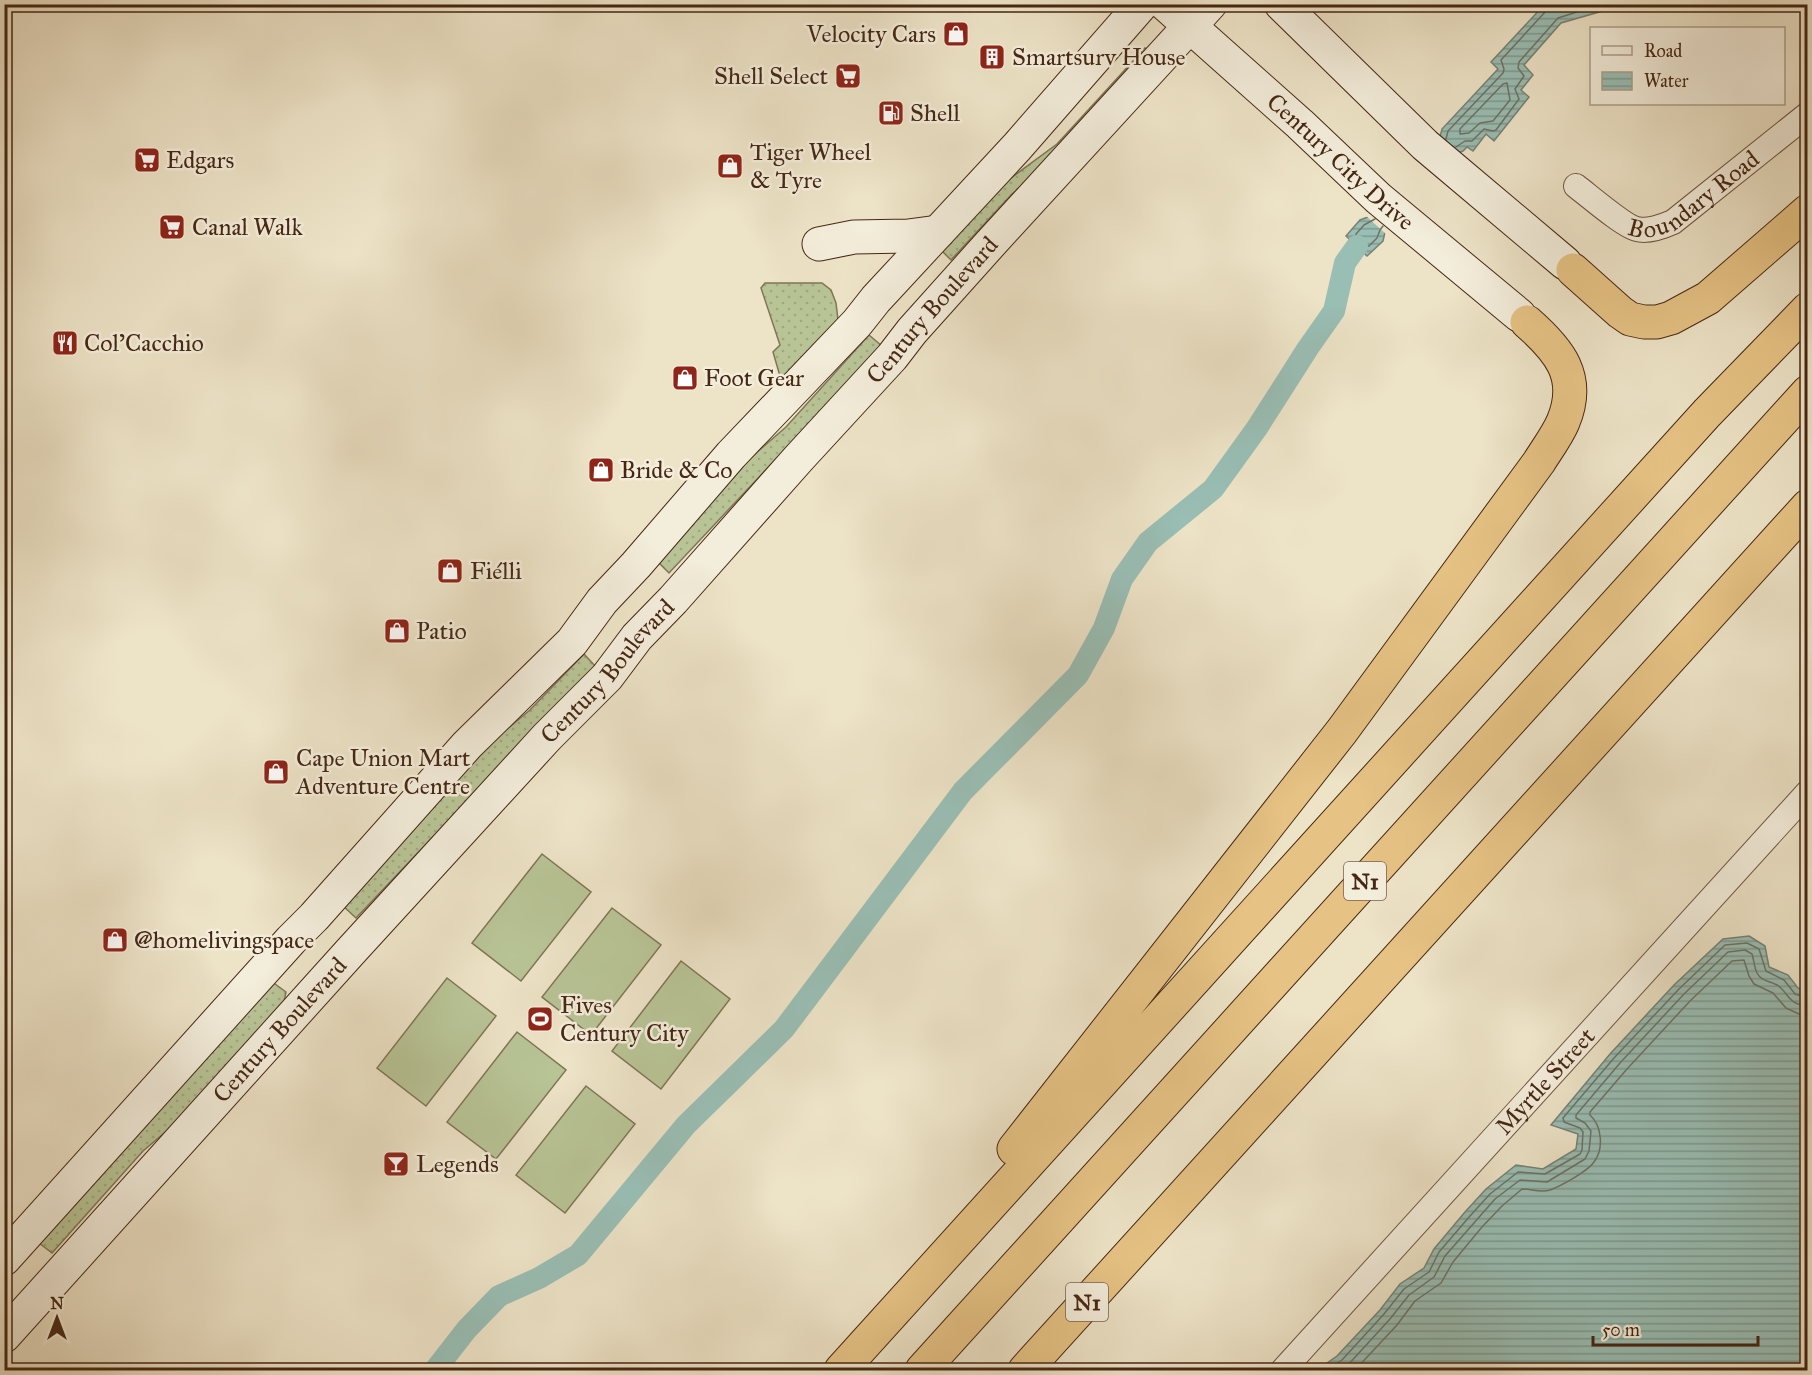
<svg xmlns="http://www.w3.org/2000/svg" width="1812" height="1375" font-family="'IM FELL Great Primer',serif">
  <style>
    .grass { fill: url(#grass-dots); stroke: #7f7654; stroke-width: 1.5 }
    .pitch { fill: #b8c496; stroke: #7f7654; stroke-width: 1.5 }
    .water { fill: url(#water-rules); stroke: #788274; stroke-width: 1.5 }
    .pier { fill: #ede3c7 }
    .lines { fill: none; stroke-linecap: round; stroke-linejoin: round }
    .shore { stroke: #707264; stroke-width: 1.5 }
    .canal { stroke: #99beb4; stroke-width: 22 }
    .minor-casing { stroke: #705640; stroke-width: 26 }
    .secondary-casing { stroke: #462713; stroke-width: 35 }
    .motorway-casing { stroke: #462713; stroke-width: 35 }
    .minor { stroke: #f3eddb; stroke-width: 24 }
    .secondary { stroke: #f3eddb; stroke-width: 33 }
    .motorway { stroke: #e6c284; stroke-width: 33 }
    .labels { text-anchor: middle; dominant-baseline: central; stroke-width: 5; stroke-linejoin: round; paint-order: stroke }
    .shield { fill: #f3eddb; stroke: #7a624f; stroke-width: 1.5 }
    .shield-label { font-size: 22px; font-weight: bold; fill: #462713 }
    .poi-label { font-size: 24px; fill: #462713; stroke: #f3eddb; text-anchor: start }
    .street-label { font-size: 24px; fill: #462713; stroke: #f3eddb }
  </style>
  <defs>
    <pattern id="grass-dots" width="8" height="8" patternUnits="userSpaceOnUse" patternTransform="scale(1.5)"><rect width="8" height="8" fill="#b8c496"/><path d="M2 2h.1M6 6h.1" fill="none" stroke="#a0a880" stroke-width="1.8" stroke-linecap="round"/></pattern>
    <pattern id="water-rules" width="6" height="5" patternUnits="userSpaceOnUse" patternTransform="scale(1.5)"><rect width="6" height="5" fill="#99beb4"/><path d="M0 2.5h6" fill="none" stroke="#7f9a91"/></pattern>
  </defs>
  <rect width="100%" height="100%" fill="#ede3c7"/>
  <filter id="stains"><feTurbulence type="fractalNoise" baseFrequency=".00333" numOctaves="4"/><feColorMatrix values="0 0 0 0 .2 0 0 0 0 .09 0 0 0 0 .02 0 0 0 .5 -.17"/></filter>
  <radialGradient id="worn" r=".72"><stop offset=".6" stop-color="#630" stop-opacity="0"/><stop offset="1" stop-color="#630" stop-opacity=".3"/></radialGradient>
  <path class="grass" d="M1145,48L1151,55L1062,152L1012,194L951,260L938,247L973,206L1057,144Z
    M765,283H822L831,290L836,303L838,320L782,383L773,352L780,345L761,288Z
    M869,335L882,346L669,573L656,560L728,477L786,427Z
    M584,654L595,666L356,918L342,905L478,753L530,710Z
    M271,981L286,992L283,1007L221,1085L143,1151L52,1253L39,1243Z"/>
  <path class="pitch" d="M542,854L591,892L521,981L472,943Z
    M612,908L661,945L591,1035L542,997Z
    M681,961L730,999L661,1089L612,1051Z
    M447,978L496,1016L426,1106L377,1068Z
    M517,1032L566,1070L496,1159L447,1122Z
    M586,1086L635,1124L565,1213L516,1175Z"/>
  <path class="water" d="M1544,5H1611L1606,10L1561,23L1524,65L1533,75L1521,90L1529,97L1494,141L1486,134L1473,151L1467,147L1463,151L1458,153L1385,232L1383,241L1367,256L1346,236L1360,220L1368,217L1440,137L1442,129L1498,69L1491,62Z
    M1749,936L1765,946L1769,967L1788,975L1798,988L1807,993V1370H1317L1337,1356L1380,1310L1400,1284L1424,1268L1434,1249L1465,1212L1486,1189L1516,1165L1543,1169L1576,1149L1578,1134L1551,1125L1610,1054L1674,985L1723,939Z"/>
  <path class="pier" d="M1437,135L1459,155L1387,235L1365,215Z"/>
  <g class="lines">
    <path class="shore" d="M1507,83L1510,100L1493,121L1480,123L1469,133L1460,134V129L1503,84Z
      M1446,139L1448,131L1503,73L1504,69L1501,60L1546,11L1548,4
      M1456,147L1465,141H1472L1484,129L1493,131L1496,130L1519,99L1515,89L1524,76L1518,68L1519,62L1558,18L1602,4
      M1375,219L1364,225L1356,234V237L1365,246H1369L1377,238L1380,230L1383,226
      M1327,1370L1342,1360L1384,1314L1404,1289L1429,1272L1439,1252L1470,1216L1490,1194L1518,1172L1545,1174L1580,1154L1582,1150L1583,1132L1580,1128L1564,1122L1563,1118L1614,1058L1679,989L1725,945L1747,943L1759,949L1766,971L1784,980L1795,994L1808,998
      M1340,1370L1347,1366L1390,1319L1409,1295L1434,1277L1445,1256L1495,1199L1520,1180L1547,1182L1585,1159L1589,1151L1591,1131L1585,1123L1576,1118V1115L1620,1063L1684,994L1728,952L1745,950L1752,954C1754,960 1754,967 1757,973C1761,981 1770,981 1777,985C1789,992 1786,1004 1808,1006
      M1355,1370L1397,1325L1415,1301L1441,1283L1453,1262L1482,1227L1502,1206L1522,1189C1531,1189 1541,1193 1550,1190C1561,1186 1588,1171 1594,1162C1604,1149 1602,1126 1590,1115V1112L1627,1069L1690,1001L1732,961L1744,960L1749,976L1754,984L1773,993L1786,1008L1799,1014L1808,1015"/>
    <path class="canal" d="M435,1370L467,1329L499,1296L539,1278L578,1255L686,1125L784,1029L963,791L1078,675L1104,628L1122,579L1148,542L1213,489L1257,428L1308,348L1334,311L1345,263L1357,246"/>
    <defs>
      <g id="minor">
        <path id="s1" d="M1576,186C1588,195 1625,227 1637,229C1647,232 1664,226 1673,222L1808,114"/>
        <path id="s2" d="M1283,1370L1808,792"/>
      </g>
      <g id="secondary">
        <path id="s3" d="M1165,4L1300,124L1378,198L1519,315"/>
        <path d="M1281,4L1425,145L1565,263"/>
        <path d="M819,244L854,237L908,236L938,232"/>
        <path d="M4,1259L291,940L314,917L467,745L572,642L602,601L636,565L731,455L857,323L876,299L1017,147L1142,4"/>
        <path id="s4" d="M4,1336L351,951L547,737L607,677L637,637L673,600L799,458L892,357L912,331L990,244L1210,4"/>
      </g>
      <path id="motorway" d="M1573,270L1620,312L1630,319L1644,322H1657L1671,318L1708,298L1808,211
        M1014,1149L1342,731L1539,462C1547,449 1557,436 1563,422C1582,377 1559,350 1527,322
        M841,1370L1707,413L1808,309
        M922,1370L1808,392
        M1025,1370L1808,506"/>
    </defs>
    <use href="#minor" class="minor-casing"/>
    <use href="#secondary" class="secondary-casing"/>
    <use href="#motorway" class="motorway-casing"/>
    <use href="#minor" class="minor"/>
    <use href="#secondary" class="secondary"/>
    <use href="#motorway" class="motorway"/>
  </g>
  <defs>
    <symbol id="shop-square" viewBox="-11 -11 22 22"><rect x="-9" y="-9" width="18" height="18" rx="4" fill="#8f2418" stroke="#f3eddb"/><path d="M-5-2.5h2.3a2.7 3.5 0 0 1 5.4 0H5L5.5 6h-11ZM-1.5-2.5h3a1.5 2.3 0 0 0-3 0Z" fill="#fff"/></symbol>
    <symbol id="building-square" viewBox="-11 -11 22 22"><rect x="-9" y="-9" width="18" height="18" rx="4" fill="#8f2418" stroke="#f3eddb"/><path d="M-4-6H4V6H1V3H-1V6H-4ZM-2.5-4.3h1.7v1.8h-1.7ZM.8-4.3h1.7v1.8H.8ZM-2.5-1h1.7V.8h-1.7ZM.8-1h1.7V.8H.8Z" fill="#fff"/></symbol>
    <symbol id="supermarket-square" viewBox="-11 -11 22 22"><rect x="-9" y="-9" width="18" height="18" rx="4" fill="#8f2418" stroke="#f3eddb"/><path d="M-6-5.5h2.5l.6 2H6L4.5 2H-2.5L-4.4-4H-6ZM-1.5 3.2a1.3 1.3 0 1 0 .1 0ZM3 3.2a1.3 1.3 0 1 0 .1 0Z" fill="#fff"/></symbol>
    <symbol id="fuel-square" viewBox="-11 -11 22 22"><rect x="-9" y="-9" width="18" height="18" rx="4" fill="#8f2418" stroke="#f3eddb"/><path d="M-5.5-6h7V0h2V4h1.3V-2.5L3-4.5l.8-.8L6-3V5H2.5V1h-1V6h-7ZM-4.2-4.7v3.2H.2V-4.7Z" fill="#fff"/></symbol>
    <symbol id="restaurant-square" viewBox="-11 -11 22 22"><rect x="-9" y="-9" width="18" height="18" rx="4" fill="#8f2418" stroke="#f3eddb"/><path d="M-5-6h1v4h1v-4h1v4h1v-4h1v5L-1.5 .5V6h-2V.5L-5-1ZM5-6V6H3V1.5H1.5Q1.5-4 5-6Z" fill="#fff"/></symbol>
    <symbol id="stadium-square" viewBox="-11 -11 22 22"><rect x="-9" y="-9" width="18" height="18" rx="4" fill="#8f2418" stroke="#f3eddb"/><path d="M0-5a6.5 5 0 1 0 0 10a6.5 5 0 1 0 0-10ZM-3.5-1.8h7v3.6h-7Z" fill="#fff"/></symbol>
    <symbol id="bar-square" viewBox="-11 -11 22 22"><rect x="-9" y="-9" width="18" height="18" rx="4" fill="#8f2418" stroke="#f3eddb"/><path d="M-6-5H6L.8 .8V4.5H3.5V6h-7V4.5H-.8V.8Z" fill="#fff"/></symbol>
  </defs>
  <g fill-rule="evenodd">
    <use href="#shop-square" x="941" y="19" width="30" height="30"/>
    <use href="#building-square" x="977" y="42" width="30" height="30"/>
    <use href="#supermarket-square" x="833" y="61" width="30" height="30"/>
    <use href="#fuel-square" x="876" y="98" width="30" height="30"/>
    <use href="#supermarket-square" x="132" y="145" width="30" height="30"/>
    <use href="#shop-square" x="715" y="151" width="30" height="30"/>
    <use href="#supermarket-square" x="157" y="212" width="30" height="30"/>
    <use href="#restaurant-square" x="50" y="328" width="30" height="30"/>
    <use href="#shop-square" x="670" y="363" width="30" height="30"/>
    <use href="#shop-square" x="586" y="455" width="30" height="30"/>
    <use href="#shop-square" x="435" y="556" width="30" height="30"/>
    <use href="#shop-square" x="382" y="616" width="30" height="30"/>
    <use href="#shop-square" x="261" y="757" width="30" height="30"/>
    <use href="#shop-square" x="100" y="925" width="30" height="30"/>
    <use href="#stadium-square" x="525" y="1004" width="30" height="30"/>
    <use href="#bar-square" x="381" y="1149" width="30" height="30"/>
  </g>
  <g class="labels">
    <g class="shield">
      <rect x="1344" y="862" width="42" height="38" rx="4.5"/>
      <rect x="1066" y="1283" width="42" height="38" rx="4.5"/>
    </g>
    <g class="shield-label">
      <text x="1365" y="881">N1</text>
      <text x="1087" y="1302">N1</text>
    </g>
    <g class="poi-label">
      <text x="936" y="34" text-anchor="end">Velocity Cars</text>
      <text x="1012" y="57">Smartsurv House</text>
      <text x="828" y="76" text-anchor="end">Shell Select</text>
      <text x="910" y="113">Shell</text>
      <text x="750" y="152">Tiger Wheel<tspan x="750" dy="28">&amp; Tyre</tspan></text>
      <text x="166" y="160">Edgars</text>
      <text x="192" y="227">Canal Walk</text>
      <text x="84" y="343">Col'Cacchio</text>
      <text x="704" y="378">Foot Gear</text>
      <text x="620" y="470">Bride &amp; Co</text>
      <text x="470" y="571">Fiélli</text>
      <text x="416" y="631">Patio</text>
      <text x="296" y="758">Cape Union Mart<tspan x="296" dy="28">Adventure Centre</tspan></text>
      <text x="134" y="940">@homelivingspace</text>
      <text x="560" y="1005">Fives<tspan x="560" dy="28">Century City</tspan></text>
      <text x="416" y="1164">Legends</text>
    </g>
    <g class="street-label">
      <text stroke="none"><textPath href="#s3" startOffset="236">Century City Drive</textPath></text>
      <text stroke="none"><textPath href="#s1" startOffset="142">Boundary Road</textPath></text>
      <text stroke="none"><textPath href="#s4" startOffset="1384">Century Boulevard</textPath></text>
      <text stroke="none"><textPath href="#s4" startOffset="898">Century Boulevard</textPath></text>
      <text stroke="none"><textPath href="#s4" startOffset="412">Century Boulevard</textPath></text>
      <text stroke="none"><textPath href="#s2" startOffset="390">Myrtle Street</textPath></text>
    </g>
  </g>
  <rect width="1812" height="1375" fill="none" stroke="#ede3c7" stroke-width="24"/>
  <rect x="6" y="6" width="1800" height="1363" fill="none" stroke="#462713" stroke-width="3"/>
  <rect x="12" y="12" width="1788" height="1351" fill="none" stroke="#462713" stroke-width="1.5"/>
  <rect x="1590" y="27" width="195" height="78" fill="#f3eddb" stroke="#ae9e8b" stroke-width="1.5"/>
  <rect x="1602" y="46" width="30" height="9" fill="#f3eddb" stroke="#ae9e8b" stroke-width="1.5"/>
  <text x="1644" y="57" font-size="18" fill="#462713">Road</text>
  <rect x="1602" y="72" width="30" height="18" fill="url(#water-rules)" stroke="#ae9e8b" stroke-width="1.5"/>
  <text x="1644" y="87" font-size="18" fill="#462713">Water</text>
  <g transform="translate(57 1318)" stroke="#f3eddb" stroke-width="4.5" paint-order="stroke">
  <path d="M0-4.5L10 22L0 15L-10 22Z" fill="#462713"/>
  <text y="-9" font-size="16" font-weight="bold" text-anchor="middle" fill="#462713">N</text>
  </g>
  <path d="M1593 1336v9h165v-9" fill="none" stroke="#462713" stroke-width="3"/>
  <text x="1602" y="1336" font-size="18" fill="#462713" stroke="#f3eddb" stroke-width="4.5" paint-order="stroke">50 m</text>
  <rect width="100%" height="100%" filter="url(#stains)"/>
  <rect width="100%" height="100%" fill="url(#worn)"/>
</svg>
